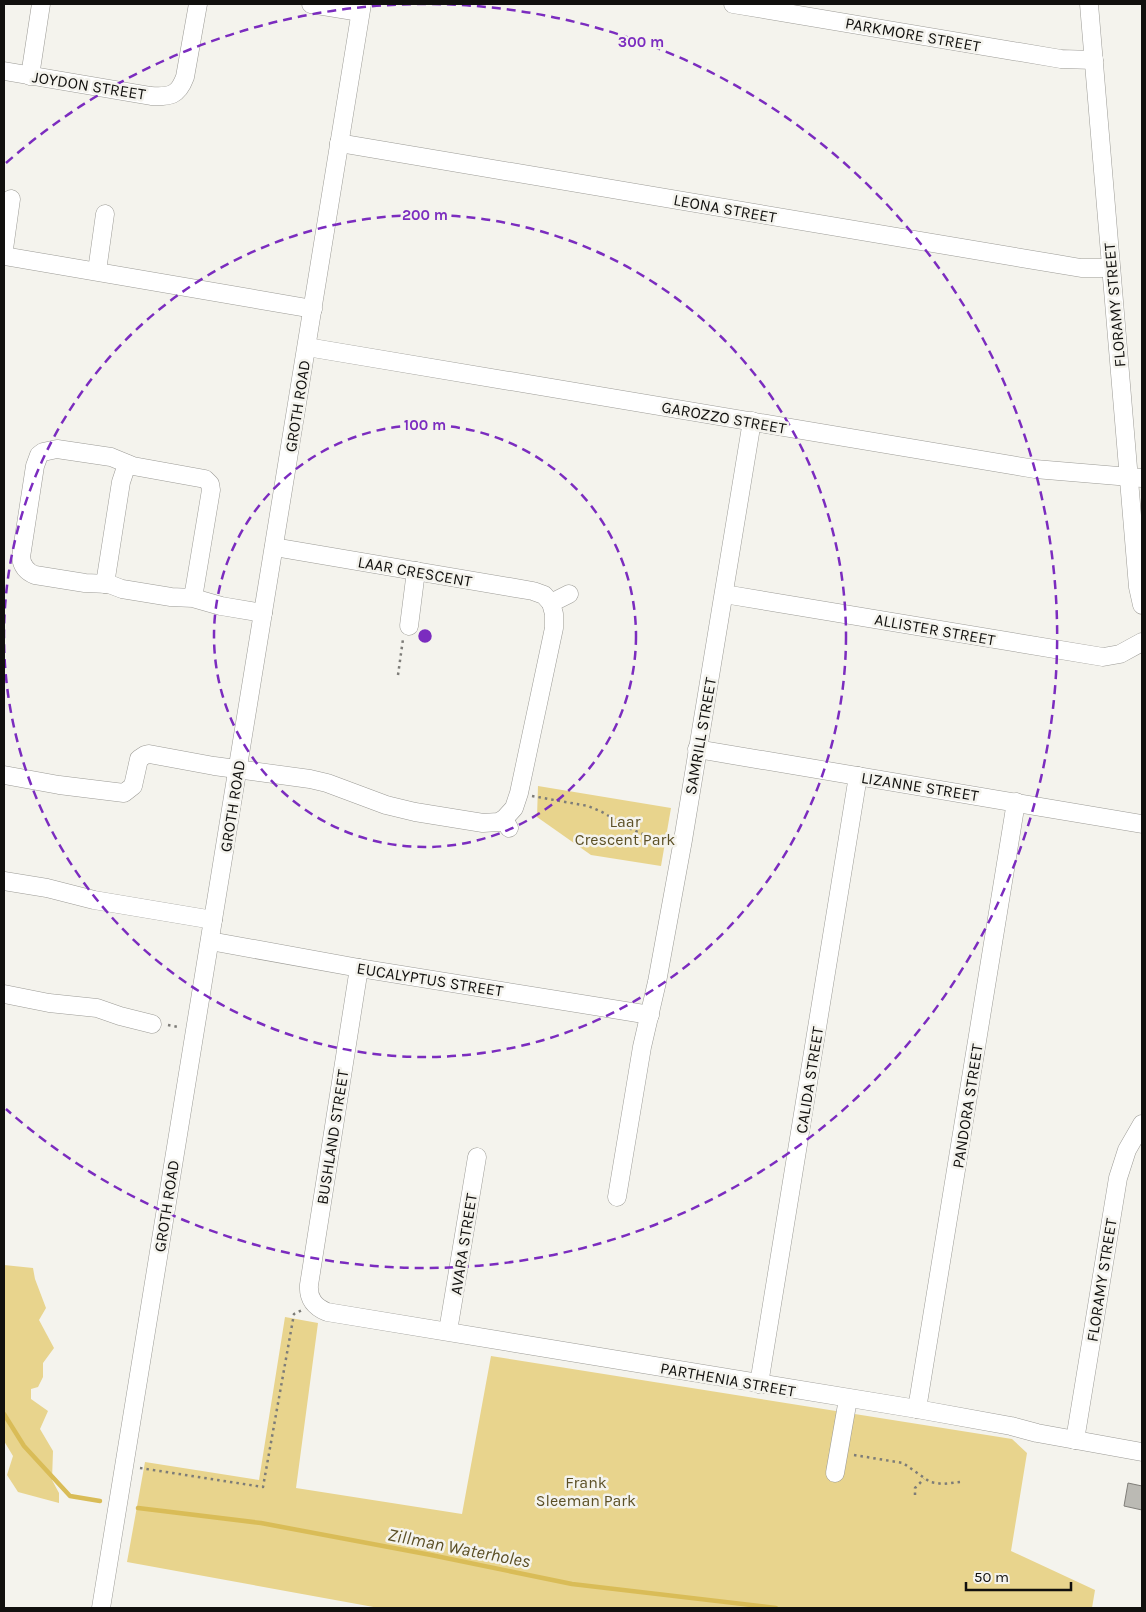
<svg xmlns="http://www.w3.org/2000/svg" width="1146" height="1612" viewBox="0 0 1146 1612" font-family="Karla,sans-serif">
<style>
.green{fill:#e8d48d}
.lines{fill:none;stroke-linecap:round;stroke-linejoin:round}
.stream{stroke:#d9bc57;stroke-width:4.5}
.building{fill:#bbbab4;stroke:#807e79}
.minor-casing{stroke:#9c9b96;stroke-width:19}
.path{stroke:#7d7c78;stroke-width:2.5;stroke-dasharray:2.5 4;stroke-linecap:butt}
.minor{stroke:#fff;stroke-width:18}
.ring{fill:none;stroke:#7b2cbf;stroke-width:2.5;stroke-dasharray:9 6}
.labels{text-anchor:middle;stroke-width:5;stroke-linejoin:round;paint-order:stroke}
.street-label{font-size:16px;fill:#11100e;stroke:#f4f3ed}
.park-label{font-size:16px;fill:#5c5026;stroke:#f4f3ed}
.water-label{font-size:18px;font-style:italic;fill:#5a4e24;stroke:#f4f3ed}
.centre{fill:#7b2cbf;stroke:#f4f3ed;stroke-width:2.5}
.ring-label{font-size:15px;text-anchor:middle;font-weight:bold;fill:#7b2cbf;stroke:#f4f3ed;stroke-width:5;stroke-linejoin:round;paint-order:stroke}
</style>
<rect width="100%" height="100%" fill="#f4f3ed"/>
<g class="green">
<path d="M538,786l133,22 -10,58 -70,-11 -54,-38z"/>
<path d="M4,1265l29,3 2,11 11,29 -7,12 15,28 -11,15v14l-5,10 -7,2v10l17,12 -8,18 13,22 -1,29 7,13v10l-41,-11 -11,-17 6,-19 -9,-15z"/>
<path d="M285,1317l33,6 -22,165 166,26 29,-158 521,83 15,14 -16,98 84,39 -3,18h-713l-252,-46 18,-100 114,18z"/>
</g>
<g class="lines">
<g class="stream">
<path d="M4,1414l20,32 46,50 30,5"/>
<path d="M138,1508l123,15 170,32 141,29 204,24"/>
</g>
</g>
<path class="building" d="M1128,1483l14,3v24l-18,-4z"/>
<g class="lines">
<defs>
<g id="minor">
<path d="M311,4l49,8"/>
<path d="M733,4l328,55 33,1"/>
<path d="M1089,4l49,583 4,18"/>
<path d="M4,71l147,25c19,1 27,0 34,-19l13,-73"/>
<path d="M30,76l11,-72"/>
<path d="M339,143l742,125h30"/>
<path d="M4,249l7,-50"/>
<path d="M4,256l309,53"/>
<path d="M97,271l8,-57"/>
<path d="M307,347l728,122 107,9"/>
<path d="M274,547l259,44 11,4 7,8"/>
<path d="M105,584l16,-102 6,-18"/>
<path d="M724,594l379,63 17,-3 22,-12"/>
<path d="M193,598l18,-108 -1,-6 -5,-5 -72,-13 -22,-9 -54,-8 -14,3 -4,3 -4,11 -14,91c1,9 6,15 14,18l50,8 24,1 13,5 49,8 22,1 28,8 42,7"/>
<path d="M409,626l7,-55"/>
<path d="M697,749l445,75"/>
<path d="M4,775l55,10 65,8 9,-7 6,-27 6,-4 4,-1 65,12 96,13 17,4 59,22 29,7 68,11 15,-1 6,-3 5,9"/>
<path d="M504,819l10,-11 5,-15 35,-165v-14l-3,-11 18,-9"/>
<path d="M4,881l43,7 47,12 119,20"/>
<path d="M210,941l149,27 291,47"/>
<path d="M359,968l-50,317c-1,14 6,22 18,27l590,97 94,17 26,7 105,19"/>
<path d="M4,994l45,9 48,5 23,8 32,8"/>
<path d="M617,1197l25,-150 15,-65 26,-142 69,-419"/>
<path d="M448,1331l29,-174"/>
<path d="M759,1384l99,-608"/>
<path d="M917,1409l99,-607"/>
<path d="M1075,1440l43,-262 9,-28 15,-26"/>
<path d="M835,1473l13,-74"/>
<path d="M101,1608l261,-1604"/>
</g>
</defs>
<use href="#minor" class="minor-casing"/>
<g class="path">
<path d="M398,675l5,-36"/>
<path d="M532,796l56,10 14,6 29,17 14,6 24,3"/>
<path d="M168,1025l10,2"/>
<path d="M854,1455l49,8 27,19 13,2 17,-2"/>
<path d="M140,1468l123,19 31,-173 8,-4"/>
<path d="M915,1495v-7l9,-9"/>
</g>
<use href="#minor" class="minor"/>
</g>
<g class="ring">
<circle cx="425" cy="636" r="211"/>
<circle cx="425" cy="636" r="421"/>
<path d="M6 163A632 632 0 1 1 6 1109"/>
</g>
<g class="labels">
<g class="street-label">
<text transform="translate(913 34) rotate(10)" y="6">PARKMORE STREET</text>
<text transform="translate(89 85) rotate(9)" y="6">JOYDON STREET</text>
<text transform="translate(725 208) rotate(10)" y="6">LEONA STREET</text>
<text transform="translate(1114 305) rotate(-95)" y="6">FLORAMY STREET</text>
<text transform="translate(297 406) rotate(-81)" y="6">GROTH ROAD</text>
<text transform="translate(724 417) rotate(10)" y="6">GAROZZO STREET</text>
<text transform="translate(415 571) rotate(10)" y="6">LAAR CRESCENT</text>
<text transform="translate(935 629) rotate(10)" y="6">ALLISTER STREET</text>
<text transform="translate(700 736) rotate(-80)" y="6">SAMRILL STREET</text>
<text transform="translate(920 786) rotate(9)" y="6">LIZANNE STREET</text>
<text transform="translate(232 806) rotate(-81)" y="6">GROTH ROAD</text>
<text transform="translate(430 979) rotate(9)" y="6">EUCALYPTUS STREET</text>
<text transform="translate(809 1080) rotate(-81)" y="6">CALIDA STREET</text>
<text transform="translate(967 1106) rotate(-81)" y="6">PANDORA STREET</text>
<text transform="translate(332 1137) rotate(-81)" y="6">BUSHLAND STREET</text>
<text transform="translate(166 1206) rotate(-81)" y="6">GROTH ROAD</text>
<text transform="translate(463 1244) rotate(-81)" y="6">AVARA STREET</text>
<text transform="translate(1101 1280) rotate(-81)" y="6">FLORAMY STREET</text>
<text transform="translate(728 1379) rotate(10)" y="6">PARTHENIA STREET</text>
</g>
<g class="park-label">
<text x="625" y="827">Laar<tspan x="625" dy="18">Crescent Park</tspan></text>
<text x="586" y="1488">Frank<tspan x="586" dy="18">Sleeman Park</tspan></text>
</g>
<g class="water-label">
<text transform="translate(459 1548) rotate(11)" y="6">Zillman Waterholes</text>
</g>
</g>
<circle cx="425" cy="636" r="8" class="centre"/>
<g class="ring-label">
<text x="641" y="47">300 m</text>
<text x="425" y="220">200 m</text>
<text x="425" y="430">100 m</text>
</g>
<rect width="1146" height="1612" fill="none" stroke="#11100e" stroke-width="10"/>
<path d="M966 1582v8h105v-8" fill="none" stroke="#11100e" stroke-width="2.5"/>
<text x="974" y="1582" font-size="15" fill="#11100e" stroke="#f4f3ed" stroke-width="4" paint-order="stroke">50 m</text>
</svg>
